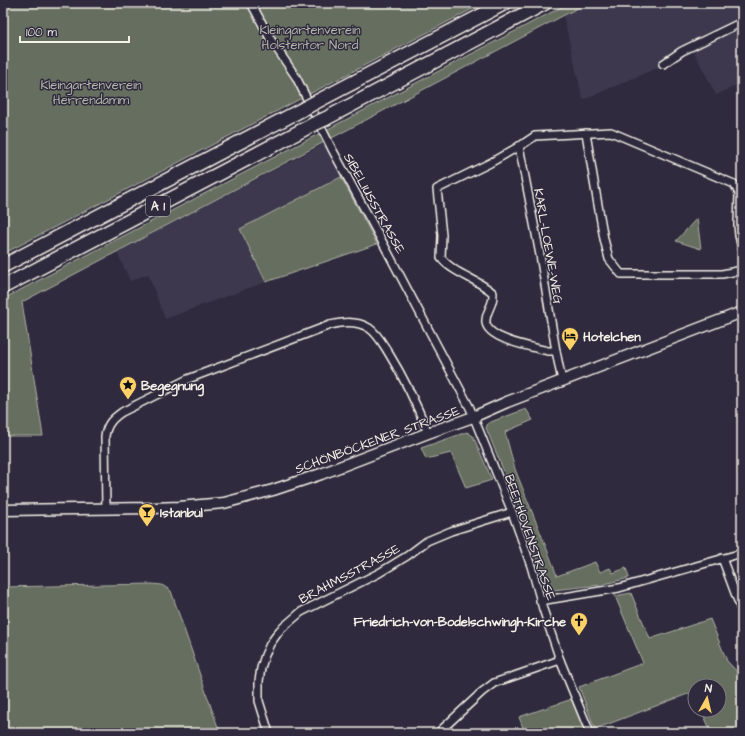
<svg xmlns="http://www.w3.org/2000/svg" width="745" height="736" viewBox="0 0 745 736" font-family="'Architects Daughter',sans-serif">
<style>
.built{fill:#3c384e}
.green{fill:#666e61;stroke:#adb0a4}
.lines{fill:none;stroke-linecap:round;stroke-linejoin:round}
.street-casing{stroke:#f4f1e8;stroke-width:10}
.secondary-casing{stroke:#f4f1e8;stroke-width:13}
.highway-casing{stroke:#f4f1e8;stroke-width:16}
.street{stroke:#2f2a3d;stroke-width:7}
.secondary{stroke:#2f2a3d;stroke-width:10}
.highway{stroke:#2f2a3d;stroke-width:13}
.highway-bridge-casing{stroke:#f4f1e8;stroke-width:16;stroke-linecap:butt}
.highway-bridge{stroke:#2f2a3d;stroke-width:13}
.labels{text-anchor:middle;stroke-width:3;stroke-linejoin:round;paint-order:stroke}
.shield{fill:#2f2a3d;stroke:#b9b5b5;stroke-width:1}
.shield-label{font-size:12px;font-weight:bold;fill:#f4f1e8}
.park-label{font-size:13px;fill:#b4b6ab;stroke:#2f2a3d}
.street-label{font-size:13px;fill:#f4f1e8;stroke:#2f2a3d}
.poi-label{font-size:13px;font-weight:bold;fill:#f4f1e8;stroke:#2f2a3d;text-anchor:start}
</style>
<rect width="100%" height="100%" fill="#2f2a3d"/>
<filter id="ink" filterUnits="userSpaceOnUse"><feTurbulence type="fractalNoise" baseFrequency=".025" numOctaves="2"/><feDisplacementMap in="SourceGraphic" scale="8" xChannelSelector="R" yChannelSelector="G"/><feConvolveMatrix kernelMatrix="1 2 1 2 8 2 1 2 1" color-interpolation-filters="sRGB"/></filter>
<g filter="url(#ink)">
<g class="built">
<path d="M587,3h155v80l-26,12 -22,-43 -111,48 -20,-85z"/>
<path d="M324,144l17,33 -101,52 26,53 -101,37 -17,-45 -18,7 -13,-29z"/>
</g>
<g class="green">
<path d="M3,3h248l44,80 2,-1 -45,-79h232l-481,251z"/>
<path d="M569,3h18l-565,299 21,134h-40v-137z"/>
<path d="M341,177l36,67 -111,38 -26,-53z"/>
<path d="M697,218l4,31 -25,-8z"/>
<path d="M526,409l7,11 -28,12 10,37 35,88 7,19 38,-14 5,10 10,-4 3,5 13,-5 3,10 -29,7 -47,5 -5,-1 -3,-4 -24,-72 -35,-85 2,-5z"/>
<path d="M467,432l6,4 19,44 -26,8 -15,-35 -25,6 -5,-11z"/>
<path d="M152,584l10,1 9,6 49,142h-217v-146z"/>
<path d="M631,593l19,46 60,-20 17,42 15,16v56h-30l-11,-23h18v-24h-24v10l-2,-4 -98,37 -16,-42 64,-24 -28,-67z"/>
<path d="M575,698l15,35h-65l-6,-16z"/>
</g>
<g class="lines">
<defs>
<g id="street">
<path d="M251,3l20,37 25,37 36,72 52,96 86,163 42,104 19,54 12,43 17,51 30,73"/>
<path d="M663,64l19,-13 60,-29"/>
<path d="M586,133l8,49 10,57 5,20 12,15h101l20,-4"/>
<path d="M519,146l21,109 16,96 6,30"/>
<path d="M556,351h-8c-15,-4 -59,-11 -62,-28 -1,-8 4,-14 6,-21 1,-3 1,-6 1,-9 -15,-14 -39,-19 -52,-35l1,-23 -5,-46 53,-26 33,-19 12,-8 76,-4 123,52 5,9 -1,32 1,11 3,12"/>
<path d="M106,509l-1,-73c2,-12 7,-17 17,-24l66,-33 142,-54c12,-3 28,-4 39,3 8,5 14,16 19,24 16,26 29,53 40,81"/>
<path d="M722,558l20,54"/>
<path d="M540,601l79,-13 123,-35"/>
<path d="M269,733l-10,-32v-20l2,-13 4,-13 5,-11 10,-14 21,-18 78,-39 28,-17 20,-15 24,-10 61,-19"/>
<path d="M438,733l44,-41 12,-9 66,-23"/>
</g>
<path id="secondary" d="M3,510l150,-2 26,-1 45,-4 49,-13 48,-16 107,-41 45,-16 34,-15 235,-90"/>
<g id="highway">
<path d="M316,102l189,-99"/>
<path d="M325,119l220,-116"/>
<path d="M3,266l302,-158"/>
<path d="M3,287l311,-163"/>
</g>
</defs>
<use href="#street" class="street-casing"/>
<use href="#secondary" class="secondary-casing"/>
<use href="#highway" class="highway-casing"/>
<use href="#street" class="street"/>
<use href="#secondary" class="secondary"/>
<use href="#highway" class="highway"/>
<defs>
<g id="highway-bridge">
<path d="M305,108l11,-6"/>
<path d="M314,124l11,-5"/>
</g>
</defs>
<use href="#highway-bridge" class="highway-bridge-casing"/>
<use href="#highway-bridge" class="highway-bridge"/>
</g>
</g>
<defs>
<symbol id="hotel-pin" viewBox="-11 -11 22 30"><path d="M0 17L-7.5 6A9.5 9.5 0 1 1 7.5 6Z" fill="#ffd166" stroke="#2f2a3d"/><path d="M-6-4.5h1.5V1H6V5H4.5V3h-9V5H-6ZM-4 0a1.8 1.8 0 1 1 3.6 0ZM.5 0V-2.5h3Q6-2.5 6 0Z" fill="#111"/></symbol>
<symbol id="sight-pin" viewBox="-11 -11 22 30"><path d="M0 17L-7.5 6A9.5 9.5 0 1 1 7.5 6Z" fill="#ffd166" stroke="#2f2a3d"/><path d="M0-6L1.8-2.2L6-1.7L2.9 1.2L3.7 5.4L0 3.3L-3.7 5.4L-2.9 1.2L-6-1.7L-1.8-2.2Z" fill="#111"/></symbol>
<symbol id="bar-pin" viewBox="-11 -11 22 30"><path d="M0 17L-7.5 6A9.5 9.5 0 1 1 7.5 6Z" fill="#ffd166" stroke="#2f2a3d"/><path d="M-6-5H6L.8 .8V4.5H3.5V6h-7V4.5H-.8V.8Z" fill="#111"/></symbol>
<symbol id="church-pin" viewBox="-11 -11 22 30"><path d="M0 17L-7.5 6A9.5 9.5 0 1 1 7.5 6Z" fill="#ffd166" stroke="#2f2a3d"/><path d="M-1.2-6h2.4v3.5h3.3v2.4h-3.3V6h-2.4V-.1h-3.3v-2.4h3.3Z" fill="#111"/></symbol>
</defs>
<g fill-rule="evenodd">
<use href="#hotel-pin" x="560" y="326" width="20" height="27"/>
<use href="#sight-pin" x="118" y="375" width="20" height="27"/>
<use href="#bar-pin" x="137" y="502" width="20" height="27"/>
<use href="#church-pin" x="569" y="611" width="20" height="27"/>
</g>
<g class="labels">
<rect class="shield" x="146" y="196" width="24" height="20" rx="3"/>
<g class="shield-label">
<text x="158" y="210">A 1</text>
</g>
<g class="park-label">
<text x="310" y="34">Kleingartenverein<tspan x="310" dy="15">Holstentor Nord</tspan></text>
<text x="91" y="89">Kleingartenverein<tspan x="91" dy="15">Herrendamm</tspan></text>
</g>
<g class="street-label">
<text transform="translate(375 203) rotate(61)" y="5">SIBELIUSSTRASSE</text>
<text transform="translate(549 246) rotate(80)" y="5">KARL-LOEWE-WEG</text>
<text transform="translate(377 439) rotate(-20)" y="5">SCHÖNBÖCKENER STRASSE</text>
<text transform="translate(531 537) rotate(71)" y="5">BEETHOVENSTRASSE</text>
<text transform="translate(349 573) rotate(-28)" y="5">BRAHMSSTRASSE</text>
</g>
<g class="poi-label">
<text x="583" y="341">Hotelchen</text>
<text x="141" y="390">Begegnung</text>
<text x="160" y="517">Istanbul</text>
<text x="566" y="626" text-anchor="end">Friedrich-von-Bodelschwingh-Kirche</text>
</g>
</g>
<rect width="745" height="736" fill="none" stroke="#2f2a3d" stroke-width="16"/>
<rect x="8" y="8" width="729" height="720" fill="none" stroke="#f4f1e8" stroke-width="1.5" filter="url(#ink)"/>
<g transform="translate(707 698) rotate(8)"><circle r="19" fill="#2f2a3d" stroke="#7e7a81"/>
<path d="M0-3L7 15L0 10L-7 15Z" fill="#ffd166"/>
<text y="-6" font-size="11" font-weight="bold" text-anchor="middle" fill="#f4f1e8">N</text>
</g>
<path d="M20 36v6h109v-6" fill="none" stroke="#f4f1e8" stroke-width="2"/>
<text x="26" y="36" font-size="12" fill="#f4f1e8" stroke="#2f2a3d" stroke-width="3" paint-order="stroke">100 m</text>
</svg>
